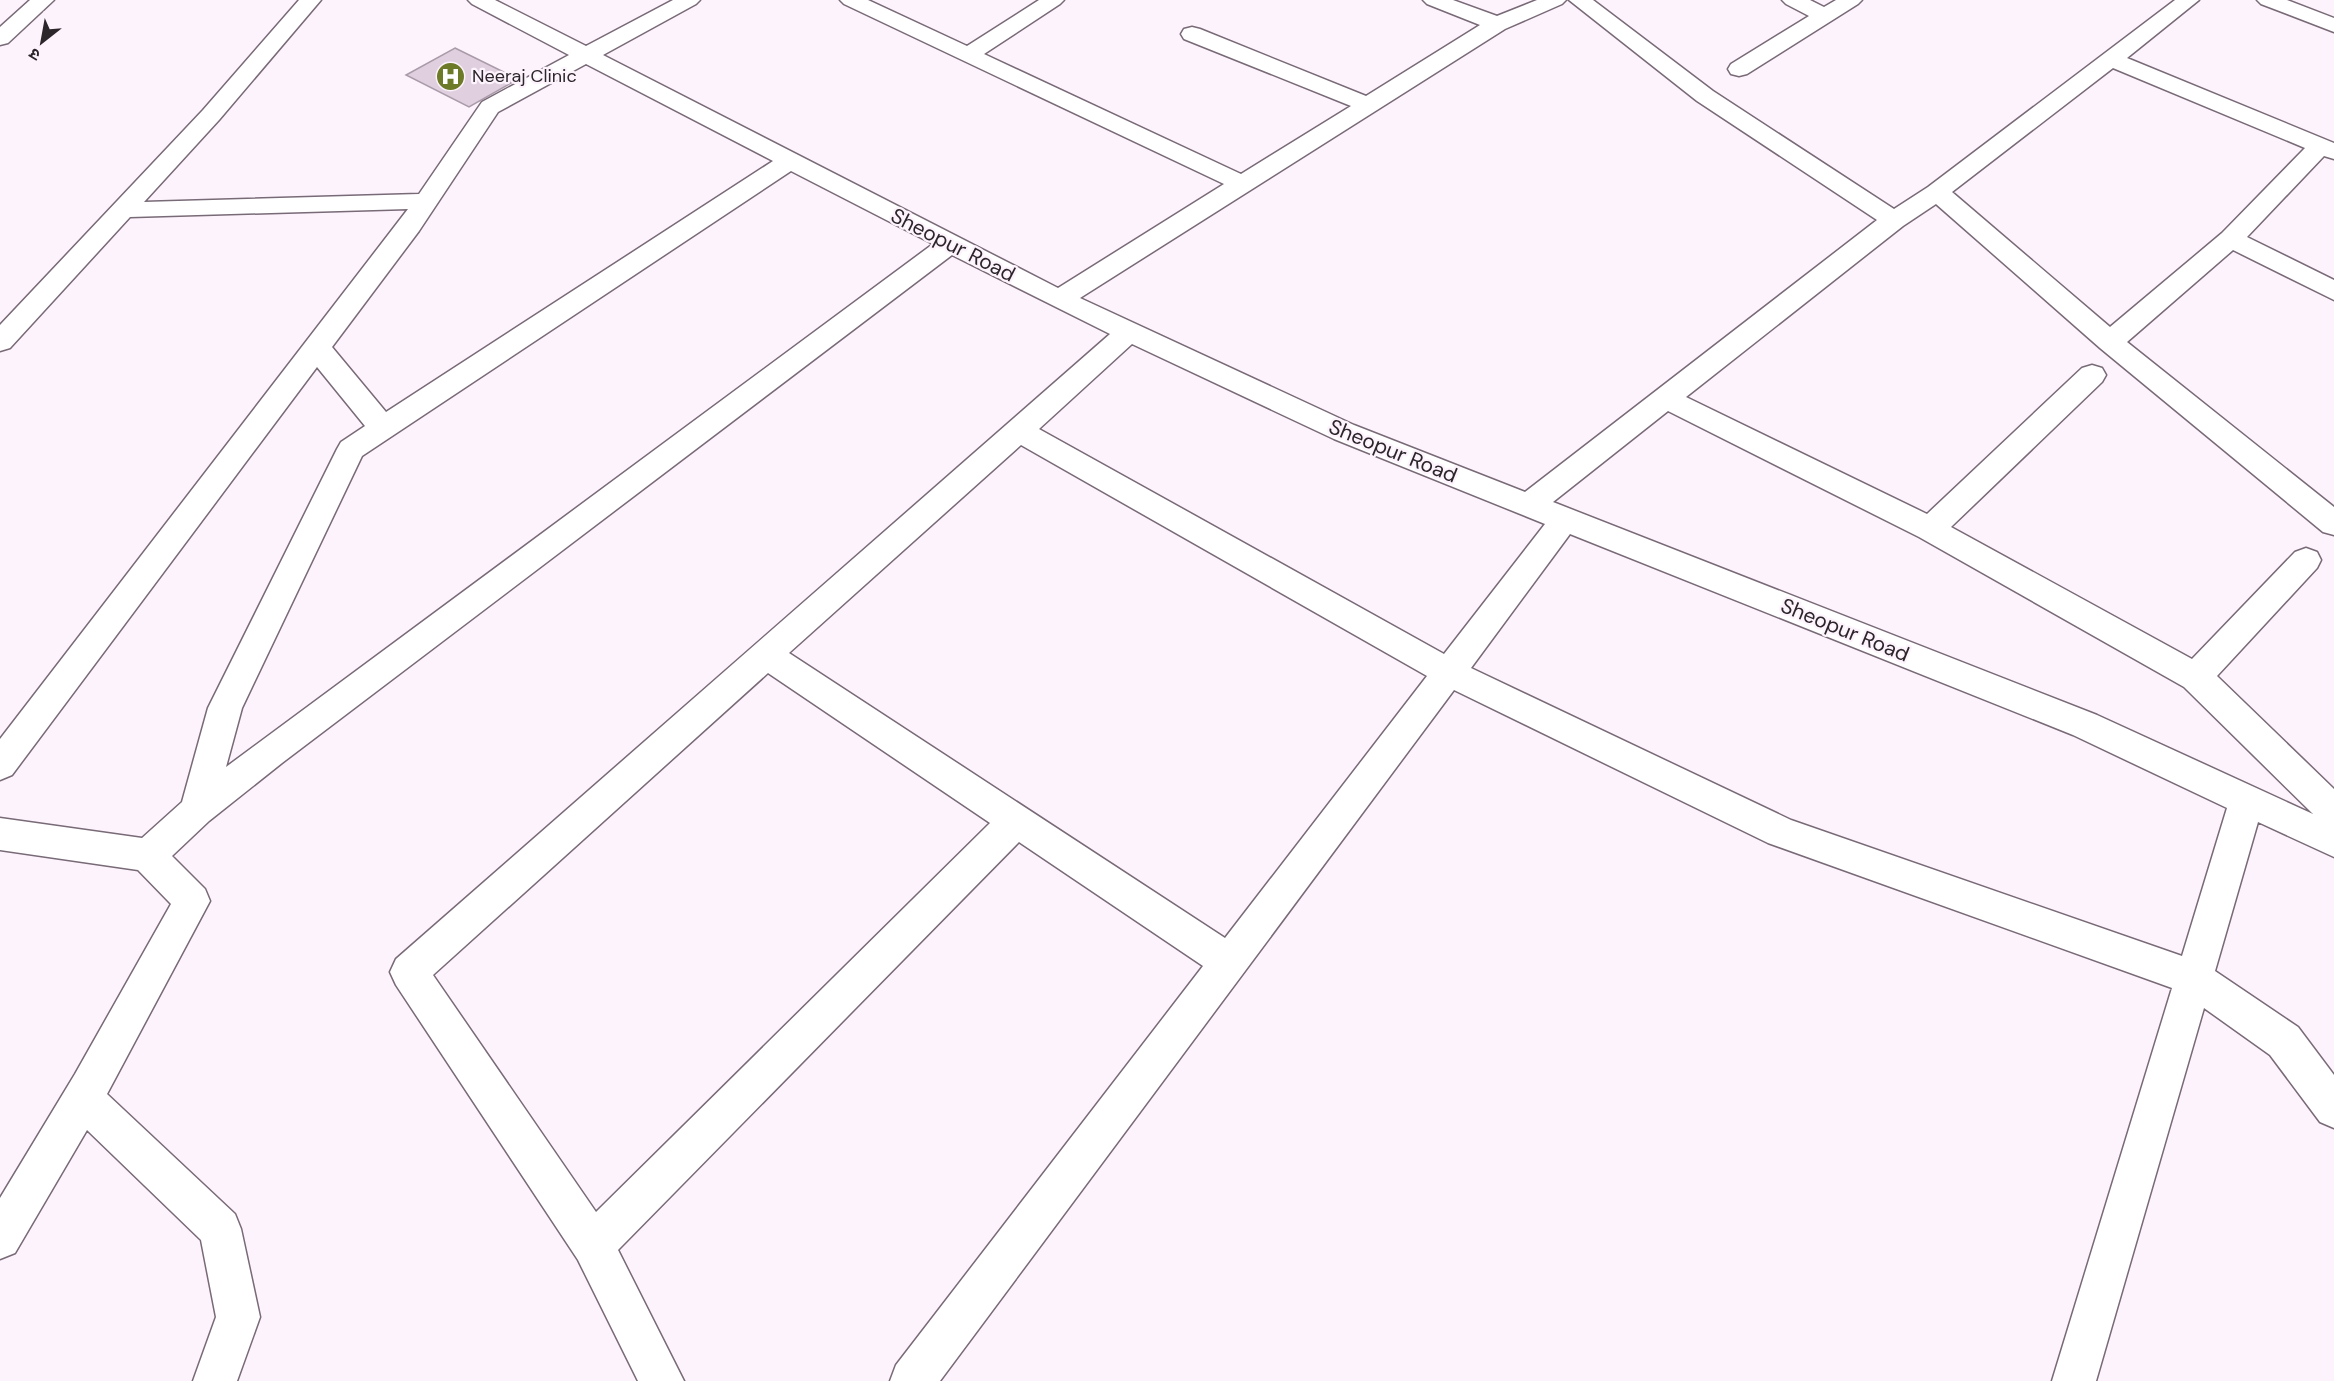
<svg xmlns="http://www.w3.org/2000/svg" width="2334" height="1381" viewBox="0 0 2334 1381" font-family="'DM Sans','Noto Sans Devanagari',sans-serif">
<style>
.building{fill:#e0d0df;stroke:#aa9ba9;stroke-width:1.5}
.lines{fill:none;stroke-linecap:round;stroke-linejoin:round}
.minor-casing{stroke:#786a77;stroke-width:3}
.minor{fill:#fff;fill-rule:evenodd}
.labels{text-anchor:middle;stroke-width:4.5;stroke-linejoin:round;paint-order:stroke}
.far-poi-label{font-size:18px;fill:#2c262b;stroke:#fdf3fd;text-anchor:start}
.street-label{font-size:21px;fill:#2c262b;stroke:#fdf3fd}
</style>
<rect width="100%" height="100%" fill="#fdf3fd"/>
<path class="building" d="M455,48l63,31 -49,28 -63,-32z"/>
<g class="lines">
<defs>
<g id="minor">
<path d="M30,0h24l-46,43 -8,2v-18z"/>
<path d="M299,0h22l-102,120 -75,82 275,-8 63,-92 87,-47 -97,-51 -4,-4h27l91,46 87,-46h27l-4,4 -93,51 455,233 166,-104 -380,-180 -4,-4h28l99,46 72,-46h25l-4,4 -76,50 257,120 110,-68 -167,-67 -3,-5 3,-5 8,-2 8,2 166,67 114,-71 -53,-21 -4,-4h30l44,16 40,-16h29l-4,4 -57,25 -425,269 274,127 171,67 352,-272 -180,-119 -128,-101h24l120,91 181,118 34,-22 247,-187h24l-72,58 207,85v16l-10,-3 -77,81 87,43v20l-101,-50 -106,92 207,165v28l-11,-3 -223,-184 -164,-144 -33,22 -217,171 241,117 155,-146 10,-3 10,3 4,7 -4,7 -151,145 241,132 103,-107 11,-4 11,4 4,8 -4,8 -100,108 117,113v68l-76,-35 -43,149 83,56 36,48v53l-14,-6 -50,-67 -66,-47 -108,373h-44l120,-393 -404,-145 -314,-153 -514,691h-50l6,-16 307,-399 -184,-124 -401,408 66,131h-46l-60,-121 -182,-275 -6,-13 6,-13 714,-625 -158,-79 -670,508 -73,58 -37,35 33,33 5,12 -103,193 128,120 6,15 19,88 -23,64h-44l23,-64 -15,-77 -114,-110 -72,123 -15,6v-61l75,-124 96,-170 -33,-34 -138,-20v-32l142,20 40,-36 26,-94 129,-259 4,-7 24,-16 -48,-59 -305,408 -12,5v-41l408,-530 -278,8 -120,131 -10,3v-26l203,-215zM586,64l187,97 -387,251 -54,-65 87,-116 79,-119zM2113,68l192,80 -83,85 -112,94 -158,-135zM791,171l142,73 -707,523 16,-59 120,-252zM1132,344l202,95 211,85 -101,130 -405,-225zM1668,411l251,126 265,150 129,127 -216,-99 -544,-213zM1021,445l406,231 -202,262 -436,-285zM1570,534l503,201 154,73 -45,148 -391,-136 -320,-152zM768,673l222,150 -394,389 -163,-237z"/>
<path d="M1782,0h28l14,7 12,-7h26l-4,4 -111,70 -8,2 -8,-2 -3,-5 3,-5 78,-48 -23,-12z"/>
<path d="M2257,0h30l47,18v14l-73,-28z"/>
</g>
</defs>
<use href="#minor" class="minor-casing"/>
<use href="#minor" class="minor"/>
</g>
<defs>
<symbol id="hospital-disc" viewBox="-11 -11 22 22"><circle r="9.5" fill="#6d7b28" stroke="#fdf3fd"/><path d="M-5-5h3v3.5h4V-5h3V5h-3V1.5h-4V5h-3Z" fill="#fff"/></symbol>
</defs>
<g fill-rule="evenodd">
<use href="#hospital-disc" x="434" y="60" width="33" height="33"/>
</g>
<g class="labels">
<g class="far-poi-label">
<text x="472" y="82">Neeraj Clinic</text>
</g>
<g class="street-label">
<text transform="translate(953 245) rotate(27)" y="7">Sheopur Road</text>
<text transform="translate(1393 451) rotate(22)" y="7">Sheopur Road</text>
<text transform="translate(1845 630) rotate(22)" y="7">Sheopur Road</text>
</g>
</g>
<g transform="translate(42 42) rotate(211)" stroke="#fdf3fd" stroke-width="4.5" paint-order="stroke">
<path d="M0-4.5L10 22L0 15L-10 22Z" fill="#2c262b"/>
<text y="-9" font-size="16" font-weight="bold" text-anchor="middle" fill="#2c262b">उ</text>
</g>
</svg>
